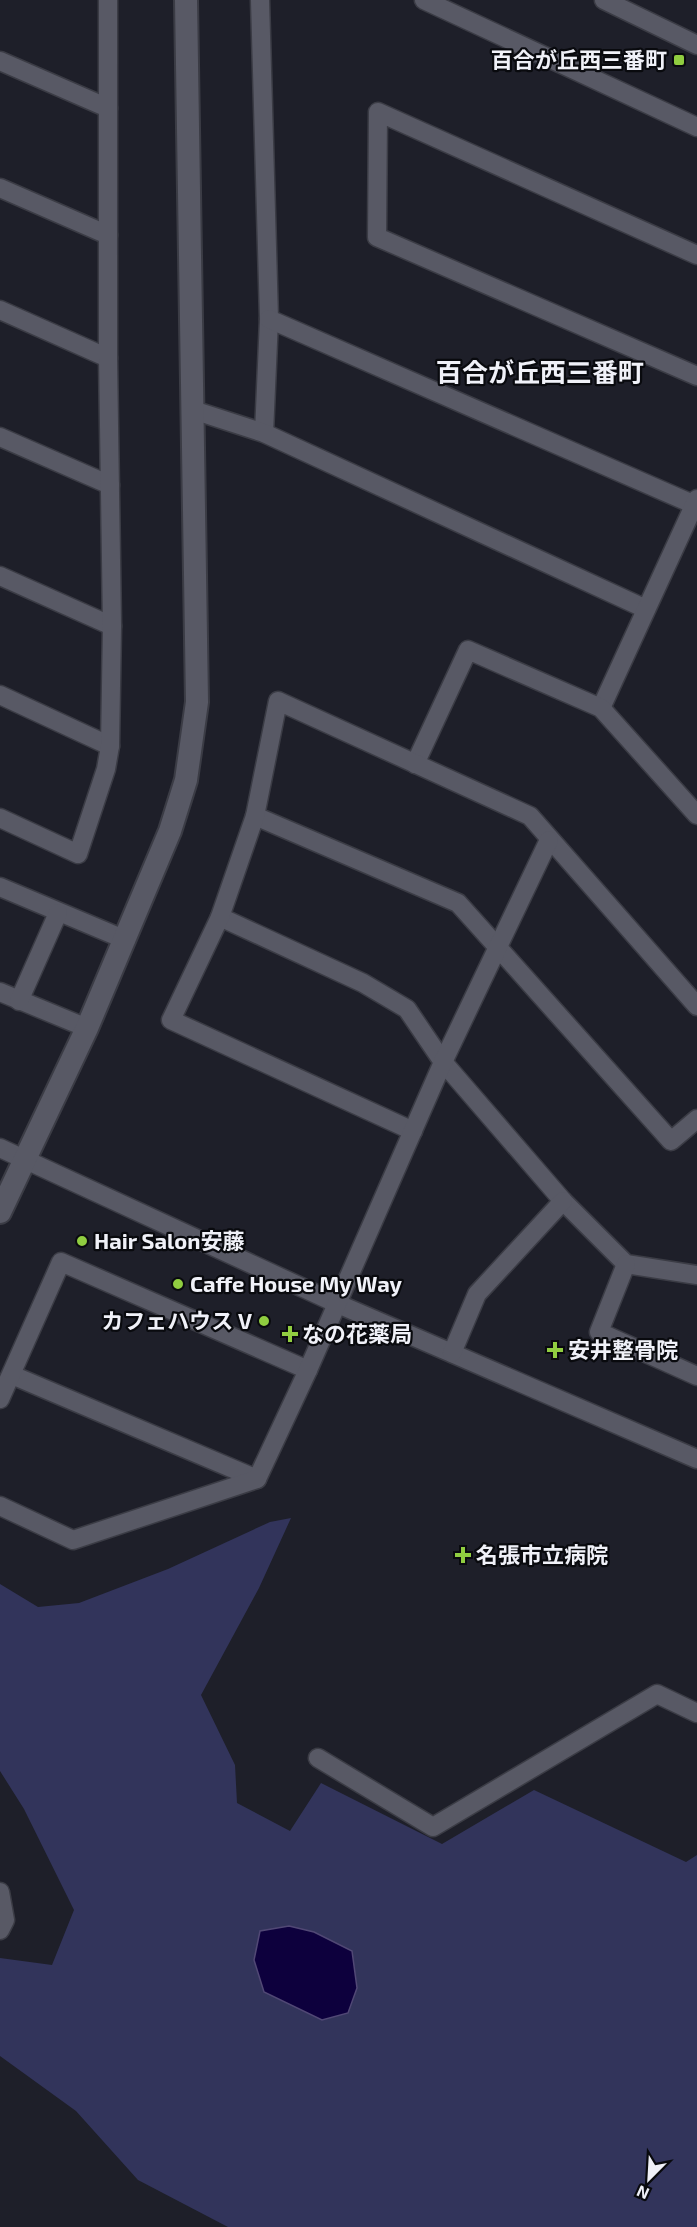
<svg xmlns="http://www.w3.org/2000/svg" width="697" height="2227" viewBox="0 0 697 2227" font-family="'Exo 2','Noto Sans JP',sans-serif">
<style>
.green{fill:#32345b}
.water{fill:#0d003d;stroke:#514875;stroke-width:1.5}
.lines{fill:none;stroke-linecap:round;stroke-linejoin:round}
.minor-casing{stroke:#3b3c45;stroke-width:21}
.tertiary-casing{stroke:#3b3c45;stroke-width:26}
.minor{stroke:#585965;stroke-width:18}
.tertiary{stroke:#585965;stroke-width:22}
.poi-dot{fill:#90cd40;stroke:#090a0e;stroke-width:2}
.labels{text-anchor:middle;stroke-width:4.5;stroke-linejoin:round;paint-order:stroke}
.poi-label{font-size:22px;font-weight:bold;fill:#f0f1f8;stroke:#090a0e;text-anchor:start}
.quarter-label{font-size:26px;font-weight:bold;fill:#f0f1f8;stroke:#090a0e}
</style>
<rect width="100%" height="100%" fill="#1e1f29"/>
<path class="green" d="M291,1518l-32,70 -58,107 34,70 2,38 53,28 31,-48 121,61 92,-54 152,72 11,-7v372h-469l-90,-47 -62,-69 -76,-55v-98l52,7 22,-55 -50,-101 -24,-38v-187l38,23 41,-4 89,-34 102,-47z"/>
<path class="water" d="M289,1926l25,6 38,19 5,37 -9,25 -26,7 -58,-28 -10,-32 6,-29z"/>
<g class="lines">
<defs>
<g id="minor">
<path d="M260,0l9,319 -5,114"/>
<path d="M424,0l273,127"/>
<path d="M604,0l93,45"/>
<path d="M0,61l108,47"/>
<path d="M0,188l108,47"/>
<path d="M697,255l-319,-143 -1,125 320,139"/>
<path d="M0,310l108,48"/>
<path d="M269,319l426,186"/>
<path d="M193,410l71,23 382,176"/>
<path d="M0,437l110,48"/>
<path d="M0,576l112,50"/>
<path d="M0,695l110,51"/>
<path d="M601,708l96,-209"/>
<path d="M415,764l53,-114 133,58 96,107"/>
<path d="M255,816l203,87 213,238 26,-22"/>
<path d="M0,818l78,36 28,-85 4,-23 2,-120 -4,-268v-358"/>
<path d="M0,887l126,53"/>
<path d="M220,917l143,66 44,26 36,53 120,139 63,63 71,11"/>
<path d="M0,992l87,36"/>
<path d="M19,1001l39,-88"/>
<path d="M413,1131l-242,-111 49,-103 35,-101 23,-115 252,115 167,190"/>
<path d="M0,1148l338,156 359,155"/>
<path d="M626,1264l-27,68 98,44"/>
<path d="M452,1353l25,-59 86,-93"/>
<path d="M12,1375l245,104"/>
<path d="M0,1399l61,-137 247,108"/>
<path d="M0,1506l73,34 184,-61 51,-109 135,-308 106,-222"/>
<path d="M318,1758l115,69 224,-133 40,19"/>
<path d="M0,1892l5,28 -5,10"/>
</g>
<path id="tertiary" d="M0,1212l87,-184 83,-197 16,-51 11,-78 -11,-702"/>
</defs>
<use href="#minor" class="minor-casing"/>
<use href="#tertiary" class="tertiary-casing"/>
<use href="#minor" class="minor"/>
<use href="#tertiary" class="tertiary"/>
</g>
<g class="poi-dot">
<rect x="673" y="54" width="12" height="12" rx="3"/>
<circle cx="82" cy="1241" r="6"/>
<circle cx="178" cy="1284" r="6"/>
<circle cx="264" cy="1321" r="6"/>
<path d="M287 1325h6v6h6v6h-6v6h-6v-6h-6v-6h6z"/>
<path d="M552 1341h6v6h6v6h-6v6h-6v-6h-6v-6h6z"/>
<path d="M460 1546h6v6h6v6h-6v6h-6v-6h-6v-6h6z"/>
</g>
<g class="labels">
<g class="poi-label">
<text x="667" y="68" text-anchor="end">百合が丘西三番町</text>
<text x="94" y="1249">Hair Salon安藤</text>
<text x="190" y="1292">Caffe House My Way</text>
<text x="252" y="1329" text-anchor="end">カフェハウス V</text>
<text x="302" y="1342">なの花薬局</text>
<text x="568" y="1358">安井整骨院</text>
<text x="476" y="1563">名張市立病院</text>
</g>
<g class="quarter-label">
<text x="540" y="382">百合が丘西三番町</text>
</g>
</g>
<g transform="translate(649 2179) rotate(204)" stroke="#090a0e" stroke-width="4.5" paint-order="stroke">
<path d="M0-4.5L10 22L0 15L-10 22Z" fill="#f0f1f8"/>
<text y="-9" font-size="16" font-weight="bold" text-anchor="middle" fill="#f0f1f8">N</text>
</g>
</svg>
